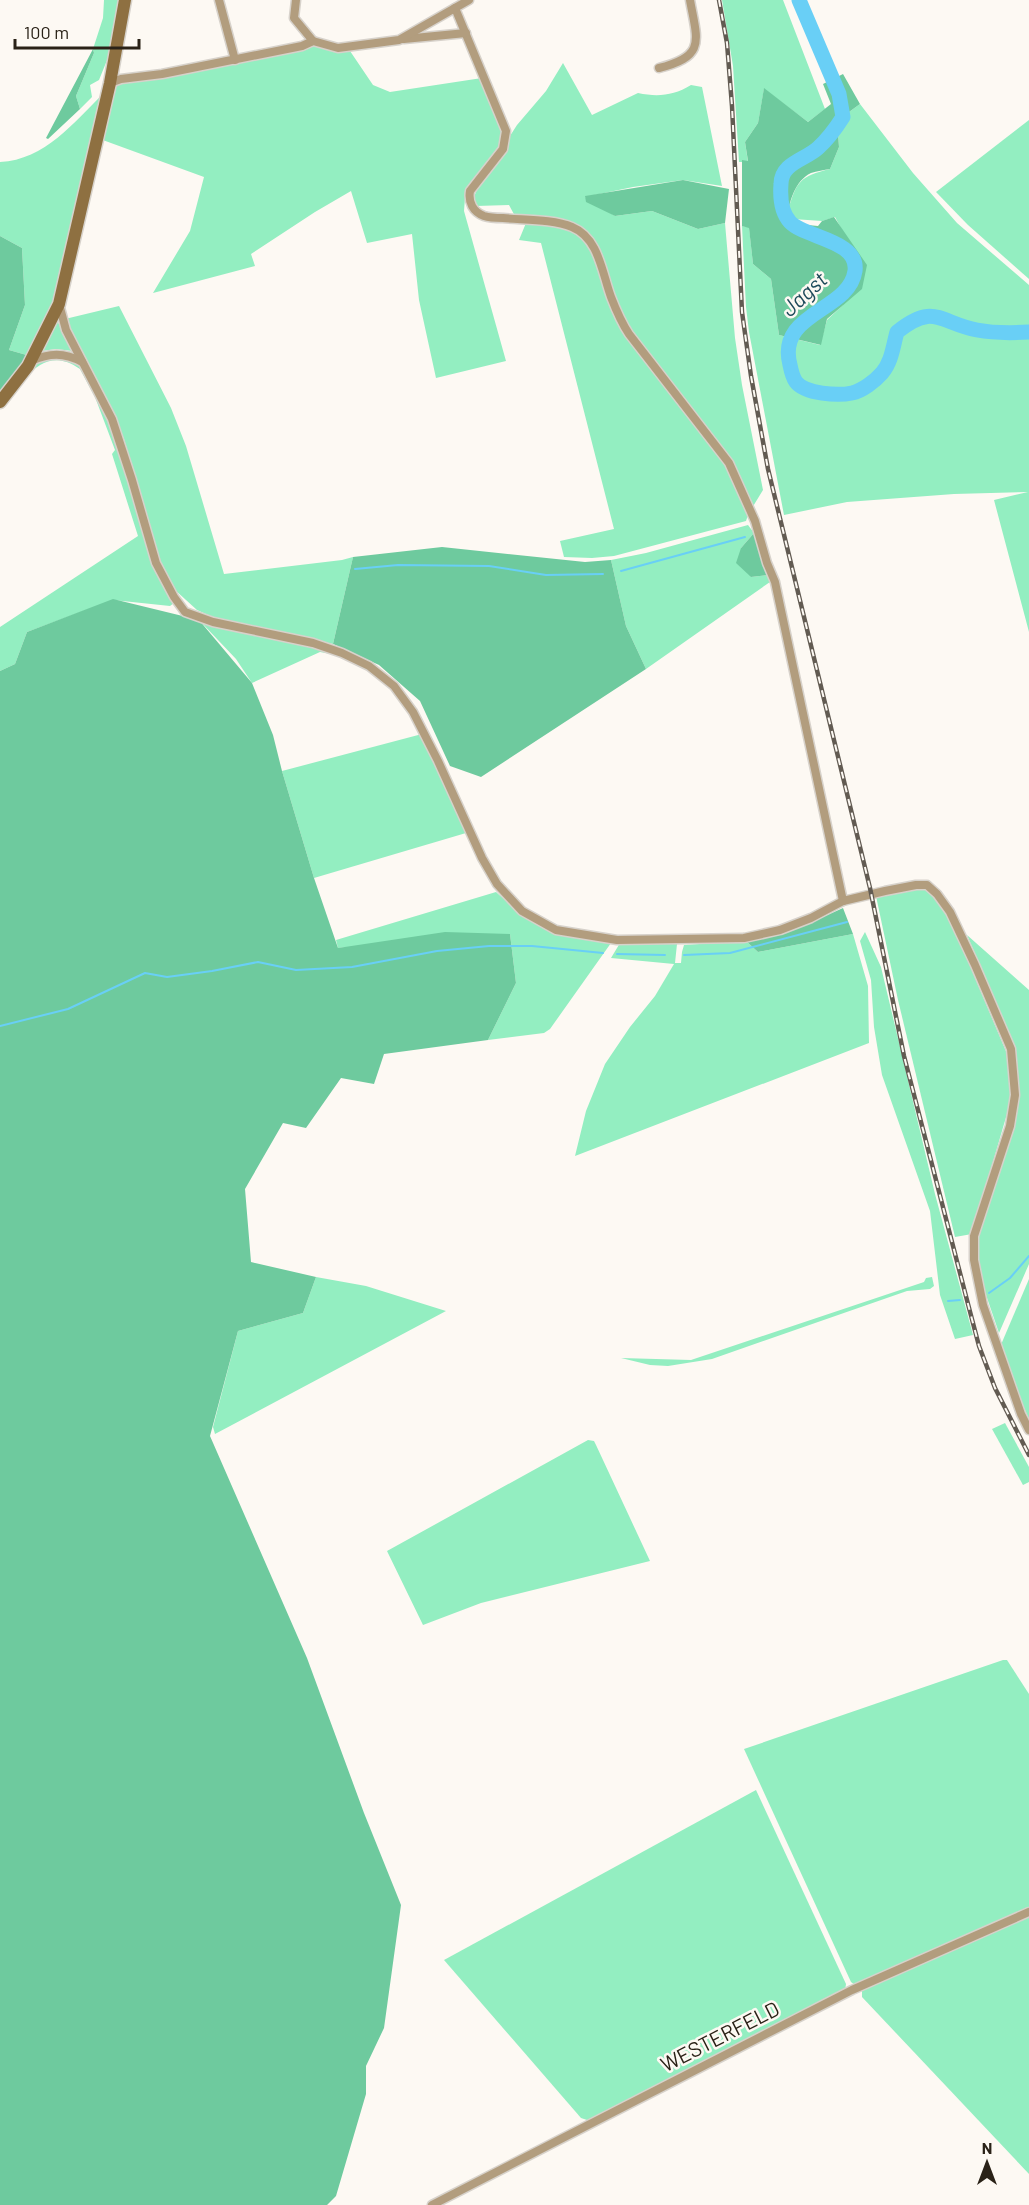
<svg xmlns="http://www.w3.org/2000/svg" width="1029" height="2205" viewBox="0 0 1029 2205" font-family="Barlow,sans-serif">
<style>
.green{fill:#93eec1}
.forest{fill:#6eca9e}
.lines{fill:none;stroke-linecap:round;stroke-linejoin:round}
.stream{stroke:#69cff6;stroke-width:2}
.river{stroke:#69cff6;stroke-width:15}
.minor-casing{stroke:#d7d2cb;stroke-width:11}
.secondary-casing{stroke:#d7d2cb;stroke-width:15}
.minor{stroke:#b29d7e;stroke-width:8}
.secondary{stroke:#8e7041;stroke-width:12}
.rail-casing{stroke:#625b52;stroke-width:4.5}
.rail{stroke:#fdf9f3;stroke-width:2;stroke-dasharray:7;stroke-linecap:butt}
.labels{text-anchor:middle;stroke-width:5;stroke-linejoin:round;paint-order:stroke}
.street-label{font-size:21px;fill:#2a2217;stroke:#fdf9f3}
.water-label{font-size:22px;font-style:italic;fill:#1e4a5a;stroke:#fdf9f3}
</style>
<rect width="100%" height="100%" fill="#fdf9f3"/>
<g class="green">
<path d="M104,0h17l-5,38 -17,42 -9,5 2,12 -12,12 -4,-13 18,-43 -1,-4 10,-31z"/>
<path d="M722,0h61l42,109 -17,13 -44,-33 -6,34 -13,19 3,20h-9l-6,-96z"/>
<path d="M315,45l35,6 23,34 17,7 92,-14 22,52 -5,21 -30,37 -4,10 -1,13 42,150 -70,17 -17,-78 -7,-66 -45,9 -16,-52 -36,21 -64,42 4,12 -102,27 37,-62 14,-54 -104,-38 11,-49 10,-8 187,-34z"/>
<path d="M563,63l29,52 46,-22c19,4 35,3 53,-8l11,2 20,99 -39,-6 -50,7 -48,10 30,19 37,-5 46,18 27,-6 10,115 7,47 21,105 -11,18 -12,-31 -13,-22 -96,-123 -10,-21 -21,-61 -9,-14 -10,-8 -65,-10 -7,-13 -33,1 -2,-9 5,-13 38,-59 29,-34z"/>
<path d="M104,93l-45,191 -11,38 -18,34 -21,-6 16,-45 -3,-57 -22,-12v-74c45,-2 74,-40 104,-69z"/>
<path d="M860,104l53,69 44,50 72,62v347l-35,-132 34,-8 -74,2 -107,8 -63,13 -35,-183 -3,-25 -4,-81 7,1 4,37 18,15 8,56 41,10 7,-25 16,-15 -1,-75 -7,-13 -13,4 -29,-2 -5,-8c8,-29 12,-35 42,-42l9,-22 -1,-14 11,-21z"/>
<path d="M1029,120v159l-61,-54 -32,-33z"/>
<path d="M526,223l41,4 13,7 14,19 15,46 111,157 18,30 10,29 -2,6 -132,35 -22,2 -28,-1 -4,-16 54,-12 -73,-286 -22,-3z"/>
<path d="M119,306l52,102 15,38 38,128 118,-14 11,-3 -20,87 -116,-25 -20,-9 -22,-20 -14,-24 -37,-127 -13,-32 -43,-78 -3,-10z"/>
<path d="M57,320l15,31 -16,-2 -14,2z"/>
<path d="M55,356l22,6 6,7 24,45 67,189 -4,3 -57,-6 -86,32 -12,32 -15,7v-44l138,-91 -26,-82 3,-4 -20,-53 -15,-28c-38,-27 -57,14 -80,39v-3l31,-38 9,-8z"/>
<path d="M748,525l6,8 -13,15 10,29 17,-2 2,7 -124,87 -20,-43 -15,-66 35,-7z"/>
<path d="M199,620c47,13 97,20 143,36l-22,-4 -68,31 -16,-24z"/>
<path d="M422,734l22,45 22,54 -152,45 -32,-107z"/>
<path d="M921,888l15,6 16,29 56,133 4,22 -3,29 -37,127 -17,3 -57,-237 -22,-104z"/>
<path d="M496,892l26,23 36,18 53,10 -61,86 -6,4 -56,7 28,-57 -6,-49 -172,14 -2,-8z"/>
<path d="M865,932l16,35 54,227 38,141 -18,4 -15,-44 -10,-84 -48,-136 -8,-48 -3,-47 -11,-39z"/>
<path d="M853,934l15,52 1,57 -294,113 11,-45 19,-47 25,-37 25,-31 19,-32 -63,-6 9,-15 57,1 -2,19h6l1,-11 2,-7 62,-4 12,11z"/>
<path d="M967,935l62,55v274l-30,69 -14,-41 -6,-27 -2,-30 36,-109 6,-25 -1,-28 -4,-28z"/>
<path d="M316,1277l50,9 80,25 -231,123 -2,-7 25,-96 65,-18z"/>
<path d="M932,1277l2,9 -4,3 -23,2 -195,68 -44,7 -18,-1 -29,-7 70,2 233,-78 2,-4z"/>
<path d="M1029,1279v140l-22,-49 -7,-23z"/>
<path d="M1005,1423l24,44v15l-6,3 -31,-56z"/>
<path d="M588,1440l6,1 2,4 54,116 -169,42 -58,22 -36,-74z"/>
<path d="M1003,1660h4l22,34v216l-174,75 -4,-3 -107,-233z"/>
<path d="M756,1790l90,194 -1,7 -255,130 -9,-3 -137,-158z"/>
<path d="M1029,1915v259l-167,-177v-6z"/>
</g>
<g class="forest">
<path d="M93,49l1,4 -18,43 4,13 -32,30 -2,-1z"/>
<path d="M843,74l17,30 -11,8 -11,21 1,14 -9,22c-6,1 -13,2 -19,4 -17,8 -24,33 -23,50l30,3 4,-5 12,-4 33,48 -5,24 -35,30 -6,26 -42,-10 -8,-56 -18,-15 -4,-36 -7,-2v-66l6,1 -3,-19 13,-19 6,-35 44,34 23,-18 -8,-20z"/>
<path d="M683,180l46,9 -4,34 -27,6 -46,-18 -37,5 -29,-14 -1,-6z"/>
<path d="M0,236l22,12 3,57 -16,45 21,6 -30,39z"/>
<path d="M754,533l14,42 -17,2 -15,-14 5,-15z"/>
<path d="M442,547l143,15 26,-2 15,66 20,43 -165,108 -31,-11 -30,-65 -41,-36 -46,-21 20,-87z"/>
<path d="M113,599l86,21 53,63 21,52 9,36 32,107 24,70 107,-16 65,2 6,49 -28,57 -104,14 -10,30 -33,-6 -35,50 -23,-5 -38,66 6,73 65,15 -13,36 -65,18 -28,105 97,222 57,155 37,92 -17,123 -18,38v28l-30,102 -9,9h-327v-1534l15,-7 12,-32z"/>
<path d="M843,908l10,26 -95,18 -12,-11 66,-19z"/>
</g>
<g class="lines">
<g class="stream">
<path d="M355,569l43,-4 91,1 57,9 57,-1"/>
<path d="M621,571l124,-34"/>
<path d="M617,954l48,1"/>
<path d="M684,955l46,-2 117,-31"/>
<path d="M0,1026l68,-17 77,-36 22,4 45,-6 46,-9 38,8 56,-3 85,-16 52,-5h43l71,7"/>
<path d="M989,1293l21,-15 19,-22"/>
<path d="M948,1301l12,-1"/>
</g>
<path class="river" d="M799,0l40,94 4,23c-7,11 -15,22 -25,31 -13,12 -37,15 -37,36 -1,13 0,28 9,38 15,16 69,18 65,49 -6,41 -79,41 -65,94 1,5 3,13 6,17 9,12 42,14 56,11 10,-2 23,-12 30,-20 10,-12 11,-27 15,-41 37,-30 43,-9 80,-2 16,3 36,3 52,2"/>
<defs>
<g id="minor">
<path d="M219,0l16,60"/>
<path d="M296,0l-2,18 19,23"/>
<path d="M455,8l51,123 -3,18 -33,42c-2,11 3,21 14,25 6,2 13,2 19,2 20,2 50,1 69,9 27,11 30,46 39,70 5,13 10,25 18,37l100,129 26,58 12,42 8,19 68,319"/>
<path d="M404,39l62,-6"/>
<path d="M659,68c48,-12 38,-28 31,-68"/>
<path d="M110,83l11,-4 41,-5 140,-28 11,-5 25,7 61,-8 70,-40"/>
<path d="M59,304l7,26 46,89 20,61 24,83 18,34 11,15 28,10 100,21 29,10 27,13 25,20 19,26 25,49 44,97 15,26 25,27 34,19 61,10 127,-2 36,-8 31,-12 32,-17 42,-10 31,-6h11l10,9 13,18 25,53 36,84 4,46 -5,31 -36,110v24l9,45 38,109 8,16"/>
<path d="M31,361c18,-8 33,-9 51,1"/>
<path d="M432,2205l420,-215 177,-78"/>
</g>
<path id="secondary" d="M0,402l28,-36 31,-62 51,-221 15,-83"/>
</defs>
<use href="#minor" class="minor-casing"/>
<use href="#secondary" class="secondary-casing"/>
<use href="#minor" class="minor"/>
<use href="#secondary" class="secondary"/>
<defs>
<path id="rail" d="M719,0l8,43 5,63 10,206 9,64 17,93 102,419 34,168 64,248 11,42 16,42 34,67"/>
</defs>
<use href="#rail" class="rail-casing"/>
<use href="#rail" class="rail"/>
</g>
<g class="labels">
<g class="street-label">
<text transform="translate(720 2037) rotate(-27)" y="7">WESTERFELD</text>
</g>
<g class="water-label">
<text transform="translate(804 294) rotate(-43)" y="8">Jagst</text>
</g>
</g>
<g transform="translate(987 2163)" stroke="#fdf9f3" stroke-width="4.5" paint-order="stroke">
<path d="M0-4.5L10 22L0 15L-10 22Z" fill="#2a2217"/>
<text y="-9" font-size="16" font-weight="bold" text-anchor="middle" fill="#2a2217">N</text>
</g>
<path d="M15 39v9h124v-9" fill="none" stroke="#2a2217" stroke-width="3"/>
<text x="24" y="39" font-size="18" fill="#2a2217" stroke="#fdf9f3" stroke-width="4.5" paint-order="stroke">100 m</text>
</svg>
